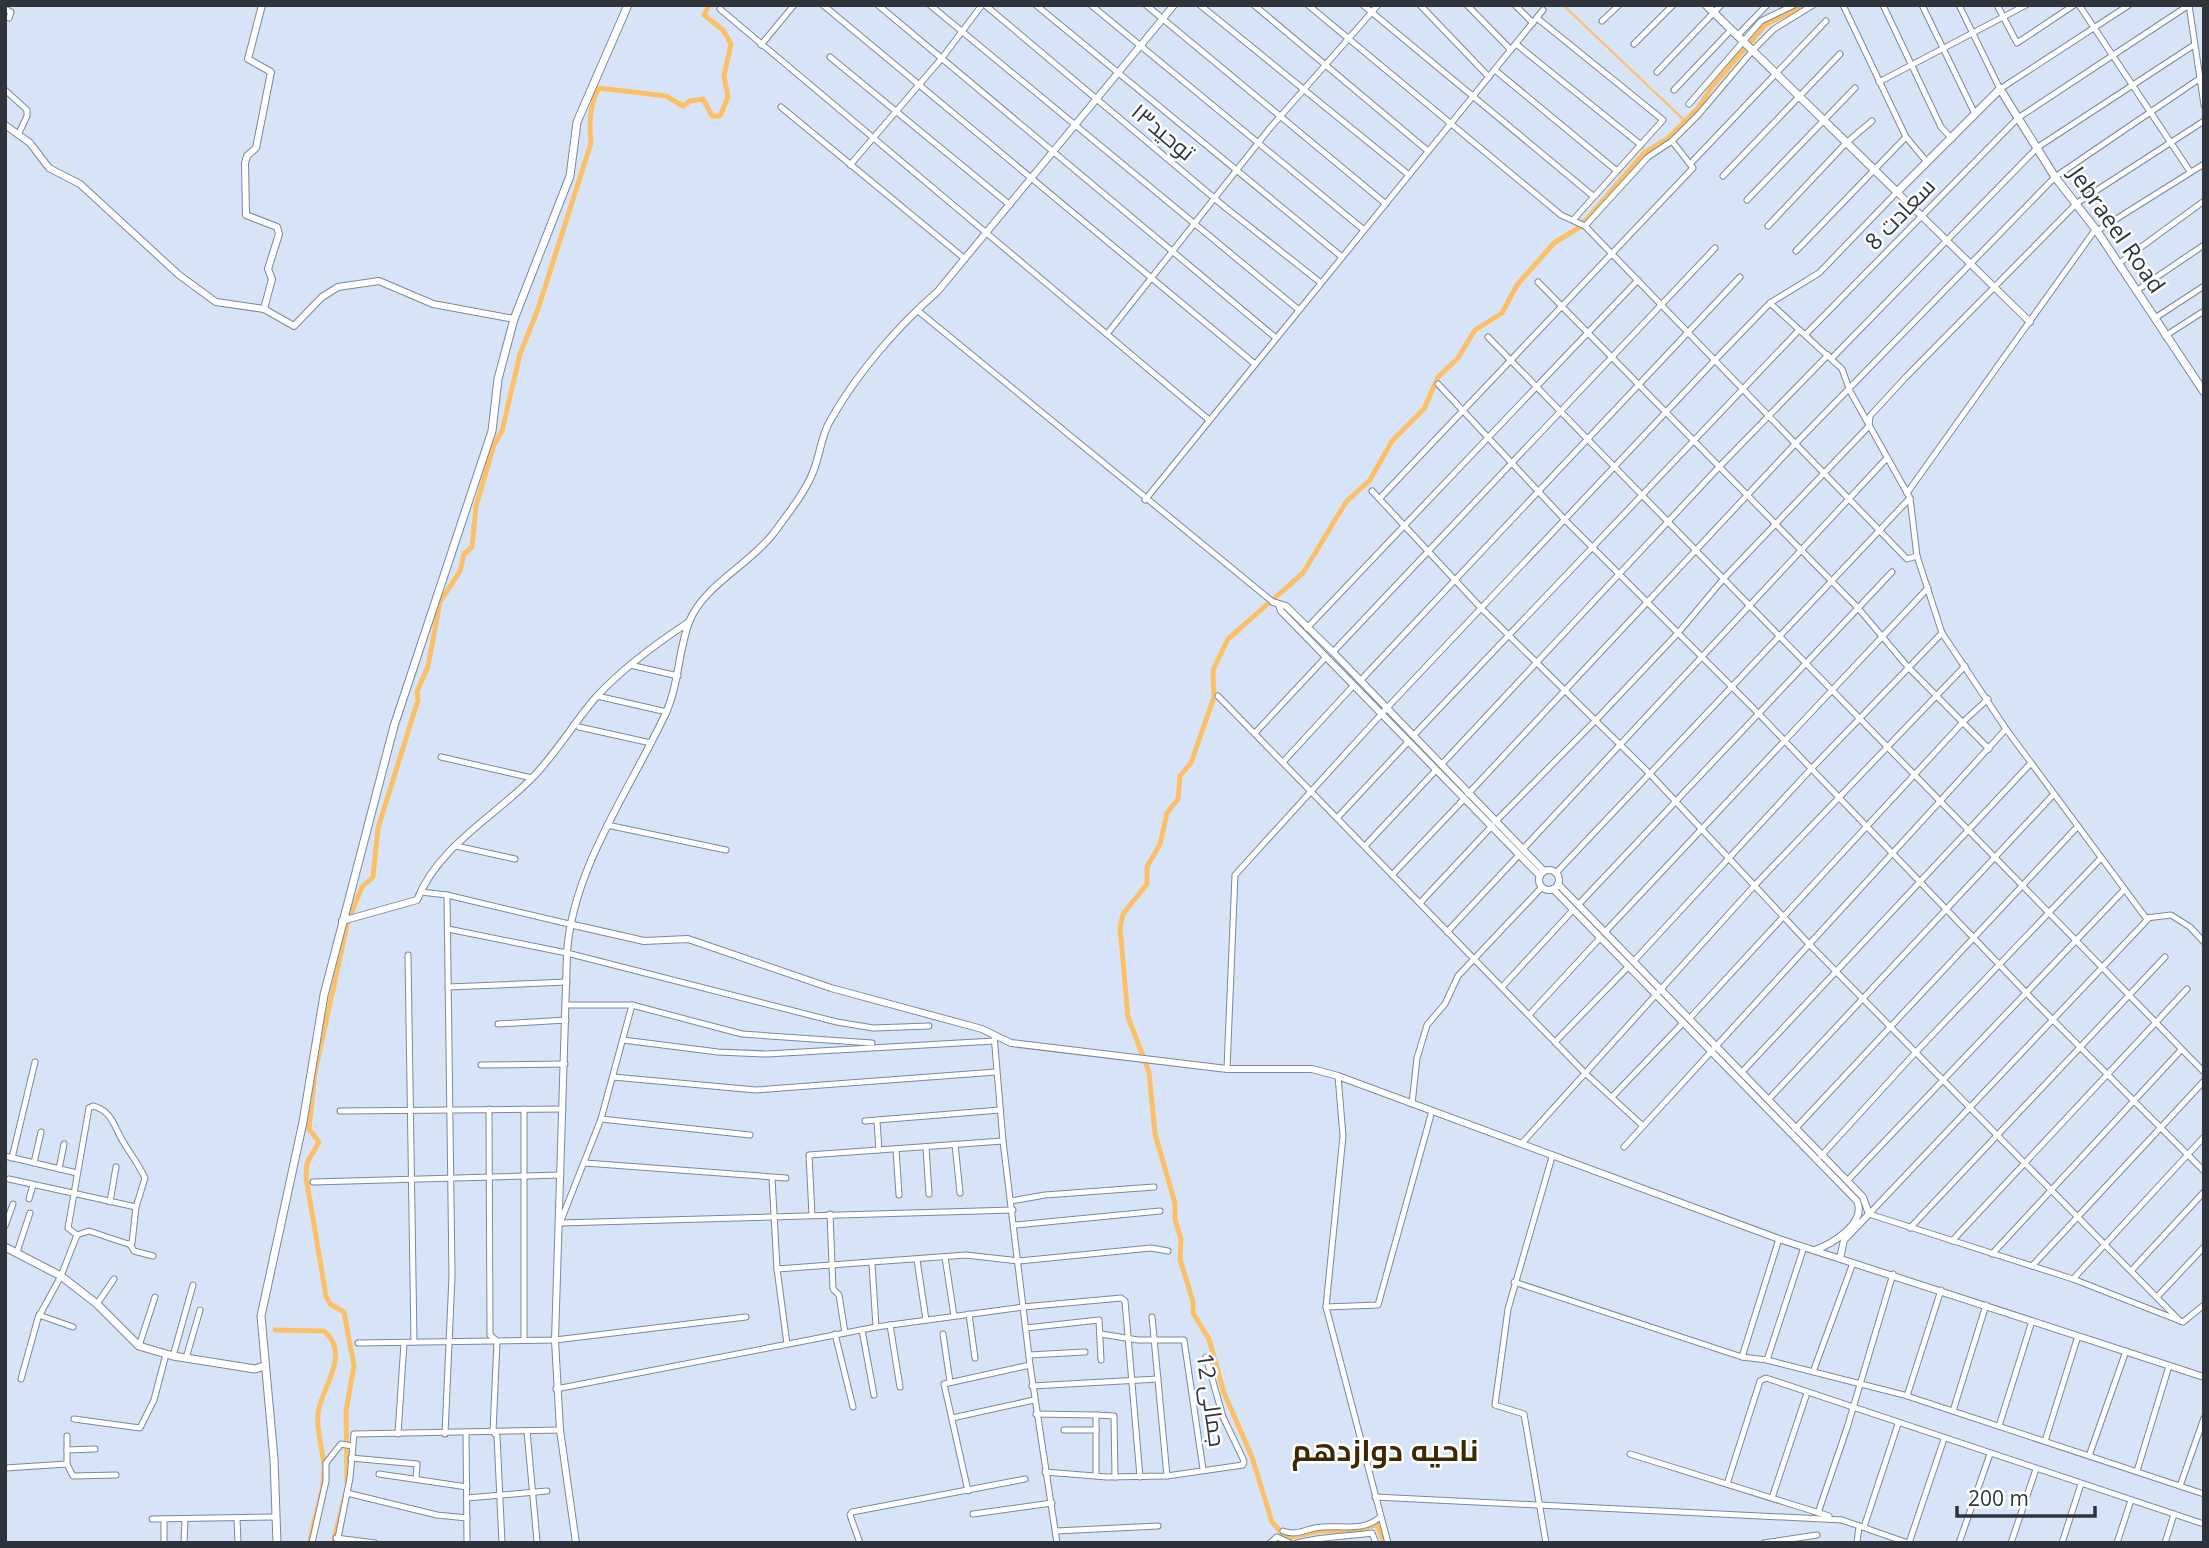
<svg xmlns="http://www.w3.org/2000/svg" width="2209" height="1548" viewBox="0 0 2209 1548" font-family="'Open Sans',Cairo,sans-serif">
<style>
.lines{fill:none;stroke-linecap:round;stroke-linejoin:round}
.stream{stroke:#fbc067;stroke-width:2}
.canal{stroke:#fbc067;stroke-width:5}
.minor-casing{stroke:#7c889a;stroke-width:7}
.tertiary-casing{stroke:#7c889a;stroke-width:8}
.secondary-casing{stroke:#7c889a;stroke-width:9}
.minor{stroke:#fff;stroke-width:5}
.tertiary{stroke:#fff;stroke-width:6}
.secondary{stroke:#fff;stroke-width:7}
.labels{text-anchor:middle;stroke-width:5;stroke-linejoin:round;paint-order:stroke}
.street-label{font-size:23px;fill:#2f343c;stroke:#fff}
.district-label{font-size:30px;font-weight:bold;fill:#3e2802;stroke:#fff}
</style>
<rect width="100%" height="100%" fill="#d7e4f8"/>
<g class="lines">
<path class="stream" d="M1563,5l121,115"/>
<g class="canal">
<path d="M275,1330l49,1c28,23 -3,57 -6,82 -2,19 5,35 6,54 1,25 -11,51 -14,75"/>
<path d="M347,1482l-1,-71 8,-45 -10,-54 -14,-8 -4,-8 -20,-119 1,-14 12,-21 -10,-13 6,-57 33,-151 14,-34 11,-10 5,-49 40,-128 -1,-8 11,-26 12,-64 20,-31 4,-17 8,-7 4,-41 18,-61 8,-14 18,-77 18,-45 53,-166c-2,-19 -2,-39 8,-55l67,8 17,10 7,-5 13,-2 9,17h8l8,-19 -4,-21 7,-32 -8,-14 -19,-15 5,-10"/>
<path d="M333,1543l11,-44"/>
<path d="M1384,1543l-7,-19 -22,7h-35l-34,7 -14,-16 -20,-65 -28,-64 -15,-54 -16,-26v-11l-13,-43 1,-20 -6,-20v-16l-20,-69 -6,-62 -21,-55 -8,-89 3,-14 24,-30v-17l13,-23 7,-31 11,-14 2,-23 11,-13 23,-66 -1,-27 15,-31 75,-66 43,-71 24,-22 22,-39 32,-32 14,-32 20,-19 17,-28 27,-17 15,-28 37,-42 26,-16 64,-74 23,-14 31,-31 13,-20 54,-63 40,-20"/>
</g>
<defs>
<g id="minor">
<path d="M823,5l432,359"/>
<path d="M878,5l398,333"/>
<path d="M930,5l369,305"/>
<path d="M985,5l241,203 95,75"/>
<path d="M1036,5l306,252"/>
<path d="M1091,5l273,225"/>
<path d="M1146,5l240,199"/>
<path d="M1200,5l209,170"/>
<path d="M1254,5l174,146"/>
<path d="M1308,5l253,210 24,11 322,333 10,-3"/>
<path d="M1363,5l230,191"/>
<path d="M1420,5l69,72"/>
<path d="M1467,5l44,45"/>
<path d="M1515,5l18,18"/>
<path d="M1843,5l63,132 21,25"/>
<path d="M1883,5l58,122 11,12"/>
<path d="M1922,5l53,109"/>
<path d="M1959,5l41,84 129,-84"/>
<path d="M1997,5l20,38 57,-38"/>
<path d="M2079,5l110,165"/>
<path d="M2189,5l15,100"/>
<path d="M5,9l6,3 -2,6"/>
<path d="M720,9l489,411"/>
<path d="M1537,18l126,102 -90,100"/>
<path d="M1602,21l17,-16"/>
<path d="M1737,36l30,-31"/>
<path d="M1516,44l125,101"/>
<path d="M1634,44l39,-39"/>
<path d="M761,45l33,-40"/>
<path d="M830,57l180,148"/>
<path d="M1495,70l122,101"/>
<path d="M1657,72l64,-67"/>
<path d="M1879,82l147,-77"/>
<path d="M5,90l22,20v6l-8,17"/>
<path d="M1674,90l57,-60"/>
<path d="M1689,104l72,-83 33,-16"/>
<path d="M781,107l184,152"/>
<path d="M1691,163l135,-142"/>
<path d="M850,165l92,-107 40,-53"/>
<path d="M1723,176l117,-122"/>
<path d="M1747,200l108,-112"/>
<path d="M1585,226l63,-69 24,-16 27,-27 54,-64 21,-21 39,-24"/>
<path d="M1768,226l78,-83 26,-22"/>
<path d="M2097,231l107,-67"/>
<path d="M1796,251l110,-114"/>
<path d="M2118,264l86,-63"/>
<path d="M1538,282l320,326 50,59 81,82"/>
<path d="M2136,291l68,-46"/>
<path d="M1770,303l72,66 8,22 60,107 7,58 25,77 64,96 140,189 25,-3 19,12 14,15"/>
<path d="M917,310l356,292"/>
<path d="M2155,318l49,-32"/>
<path d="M1107,334l163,-206 108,-123"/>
<path d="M1806,334l212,-216 171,-113"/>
<path d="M2165,336l39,-25"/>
<path d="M1488,337l716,735"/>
<path d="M1832,358l206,-211 156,-102"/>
<path d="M1438,384l128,137 192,192 279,291 167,167"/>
<path d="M1372,491l110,118 168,165 159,170 371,377"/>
<path d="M1907,493l188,-263"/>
<path d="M1380,498l313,-330 -21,-27"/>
<path d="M1145,500l398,-490"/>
<path d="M1307,628l331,-348"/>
<path d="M1333,652l382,-404"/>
<path d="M630,665l48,11"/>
<path d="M1360,681l380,-404"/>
<path d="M597,696l70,16"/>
<path d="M1218,696l367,377 58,53"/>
<path d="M579,727l72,16"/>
<path d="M1255,733l71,-76"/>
<path d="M1413,736l386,-406"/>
<path d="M441,757l91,21"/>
<path d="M1283,762l71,-77"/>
<path d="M1441,765l278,-298 109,-112"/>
<path d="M1468,794l327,-350 260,-267 144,-98"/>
<path d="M1338,817l70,-75"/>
<path d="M1495,822l100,-101 83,-88 47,-56 144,-151 1,-10 35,-38 172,-175 127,-82"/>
<path d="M607,825l119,25"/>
<path d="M456,846l59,13"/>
<path d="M1365,846l71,-76"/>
<path d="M1523,849l363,-390"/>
<path d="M1556,873l354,-375"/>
<path d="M1392,875l72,-76"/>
<path d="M421,892l26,3 122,29"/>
<path d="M1420,903l71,-76"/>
<path d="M1579,904l313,-332"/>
<path d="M2148,919l-279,295 204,65 110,43 21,-17"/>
<path d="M448,929l119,24 270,69 36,6 56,-2"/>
<path d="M1447,932l72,-77"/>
<path d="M1605,932l323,-344"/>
<path d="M408,955l6,387"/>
<path d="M1633,962l178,-193 131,-136"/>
<path d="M448,987l119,-5"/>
<path d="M1502,987l71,-77"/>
<path d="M567,1005h65l110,29 130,9"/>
<path d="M632,1005l-31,114 -41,104 453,-13"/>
<path d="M1529,1015l71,-77"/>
<path d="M1689,1019l275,-298 24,-22"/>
<path d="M498,1024l68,-4"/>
<path d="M994,1035l9,106 27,224 27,178"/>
<path d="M623,1040l95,12 49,2 227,-13"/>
<path d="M1555,1042l73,-75"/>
<path d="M481,1065l84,-1"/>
<path d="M1227,1069l8,-194 151,-166 329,-349 55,-57 49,-30 78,-81"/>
<path d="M1742,1072l289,-309"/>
<path d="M1338,1076l5,60 -17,171 62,236"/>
<path d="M613,1077l143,13 240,-18"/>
<path d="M1612,1097l71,-74"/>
<path d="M1768,1100l286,-306"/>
<path d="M1412,1104l5,-46 10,-33 18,-21 13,-28 84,-89"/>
<path d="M489,1109l1,226 7,6 -4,91 4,4 5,107"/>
<path d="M524,1109v231"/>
<path d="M340,1111l223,-2"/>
<path d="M601,1119l149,16"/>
<path d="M865,1121l135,-11"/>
<path d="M877,1121l2,29"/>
<path d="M1795,1129l283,-303"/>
<path d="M1523,1142l232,-257 210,-219"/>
<path d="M955,1144l5,49"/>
<path d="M926,1147l3,47"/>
<path d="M1624,1147l382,-418"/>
<path d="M896,1149l3,46"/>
<path d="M5,1156l72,17"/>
<path d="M1821,1156l94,-103 186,-195"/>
<path d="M12,1158l23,-96"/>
<path d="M34,1163l7,-31"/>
<path d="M585,1163l201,15"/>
<path d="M59,1169l5,-25"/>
<path d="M772,1178l5,91 10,75"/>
<path d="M9,1179l127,28"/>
<path d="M1847,1181l277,-291"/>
<path d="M313,1182l248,-7"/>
<path d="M29,1199l4,-14"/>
<path d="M1011,1201l34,-6 109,-8"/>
<path d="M110,1202l6,-35"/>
<path d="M830,1214l3,75 6,6 6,38"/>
<path d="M812,1215l-3,-60 194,-14"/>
<path d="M1015,1225l145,-14"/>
<path d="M5,1226l8,-22"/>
<path d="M1910,1228l255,-271"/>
<path d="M1952,1241l235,-252"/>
<path d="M130,1244l4,7 19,5"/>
<path d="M17,1252l13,-39"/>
<path d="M1992,1254l189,-204"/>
<path d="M945,1257l9,59"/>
<path d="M917,1260l9,60"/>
<path d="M872,1264l4,63"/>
<path d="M2032,1266l172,-185"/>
<path d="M777,1269l189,-14 53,6 132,-13 17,3"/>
<path d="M2131,1271l73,-79"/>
<path d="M2073,1279l131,-142"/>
<path d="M1514,1282l228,75 25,3 137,35 300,99"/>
<path d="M2157,1297l47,-50"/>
<path d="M97,1304l17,-25"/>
<path d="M1326,1307l52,-2 54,-194"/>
<path d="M969,1314l6,44"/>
<path d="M39,1315l34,12"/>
<path d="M1152,1317l15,159"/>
<path d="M890,1325l10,62"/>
<path d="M1026,1328l73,-8 2,40"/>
<path d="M862,1330l12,65"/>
<path d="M835,1334l18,73"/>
<path d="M943,1334l7,48"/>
<path d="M1101,1334l37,6h46l19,129"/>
<path d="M358,1343l197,-3 191,-23"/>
<path d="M139,1346l16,-49"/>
<path d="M1029,1355l56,-3"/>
<path d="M173,1356l20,-71"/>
<path d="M1742,1357l37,-118"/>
<path d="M186,1358l14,-48"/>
<path d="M1767,1360l37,-113"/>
<path d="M1813,1372l40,-109"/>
<path d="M21,1379l17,-61 23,-42 16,-41 12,-4 39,13 4,-1 4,-36 9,-29c-6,-13 -14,-23 -21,-35 -10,-15 -11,-32 -31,-37l-4,2 -21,120 9,7"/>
<path d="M1032,1386l126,-7"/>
<path d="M556,1389l320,-62 147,-20 98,-9 4,3 15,176"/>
<path d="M1907,1396l34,-106"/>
<path d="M1953,1411l33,-106"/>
<path d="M1036,1414l60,1v15"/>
<path d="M1096,1415l18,1 1,61"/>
<path d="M952,1418l82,-18"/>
<path d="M74,1419l66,9 14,-28 12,-46"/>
<path d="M1999,1426l33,-105"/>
<path d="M1064,1430h32v46"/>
<path d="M527,1431l10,110"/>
<path d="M466,1433l1,110"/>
<path d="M398,1434l6,-91"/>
<path d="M445,1434l7,-158 -5,-381"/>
<path d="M67,1436v28l6,12 43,-1"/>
<path d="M2045,1441l33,-105"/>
<path d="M67,1450l28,-1"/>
<path d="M1630,1454l199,62"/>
<path d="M2089,1456l37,-105"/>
<path d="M351,1458l66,6 -1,15"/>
<path d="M5,1468l62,-4"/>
<path d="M2137,1471l32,-105"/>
<path d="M1045,1472l62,5 60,-1 76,-11 1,-4 -21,-44 -17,-60"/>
<path d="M379,1474l88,13"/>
<path d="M1727,1484l33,-103 6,-3 438,146"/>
<path d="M2180,1486l24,-68"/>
<path d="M968,1491l-24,-107 86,-19"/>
<path d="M347,1493l90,22 30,3"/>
<path d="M1375,1497l467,23"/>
<path d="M467,1498l80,-7"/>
<path d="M1772,1498l35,-105"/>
<path d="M1818,1513l29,-85 46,-154"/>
<path d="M973,1514l79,-11"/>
<path d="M237,1518l1,25"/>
<path d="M152,1519l123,-2"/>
<path d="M164,1519v24"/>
<path d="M1842,1520l66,23"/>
<path d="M1864,1527l34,-103"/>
<path d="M1056,1531l102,-5"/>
<path d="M1283,1531c13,5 20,-1 32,-3 22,-5 46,6 65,-11"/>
<path d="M336,1538l39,5"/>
<path d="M184,1543l1,-24"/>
<path d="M312,1543l14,-62v-18l15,-19 11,2"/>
<path d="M337,1543l13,-65 4,-44 206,-4"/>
<path d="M860,1543l-10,-28 2,-3 173,-33"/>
<path d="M1270,1543l7,-6 13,6"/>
<path d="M1297,1543c26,-7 49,-6 75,-10l4,10"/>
<path d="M1546,1543l-22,-129 -29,-9 13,-96 44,-152"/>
<path d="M1764,1543l53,-8"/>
<path d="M1857,1543l2,-17"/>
<path d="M1909,1543l35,-104"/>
<path d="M1959,1543l31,-89"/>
<path d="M2011,1543l25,-74"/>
<path d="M2062,1543l19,-59"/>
<path d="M2117,1543l14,-43"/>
<path d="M2165,1543l9,-29"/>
</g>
<g id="tertiary">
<path d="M262,5l-14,54 23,13 -15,76 -9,8 -2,7 1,52 31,12 2,7 -11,35 4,10 -8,30"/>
<path d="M5,125l25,18 19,25 31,16 99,91 37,27 48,7 30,17 28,-29 16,-10 41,-6 54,23 81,15"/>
<path d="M1897,192l133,130"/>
<path d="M1273,602l13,4 47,46 211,219"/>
<path d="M1279,605l2,6 259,265"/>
<circle cx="1549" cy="880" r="10"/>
<path d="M1558,884l305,313 6,17 -25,26 -4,18"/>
<path d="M1553,889l304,312c10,22 -25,43 -42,49"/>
<path d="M342,921l75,-21c22,-55 79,-84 117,-124 24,-25 41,-55 63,-80 27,-29 60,-53 92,-74"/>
<path d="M569,924l75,17 44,-2 143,49 151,41 29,14 216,26h85l26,7 441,163 425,138"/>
<path d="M576,1543l-16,-113 -5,-90 12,-387c5,-83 63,-164 98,-238 14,-30 13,-63 24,-93 15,-37 60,-57 84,-88 13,-18 32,-41 40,-62 7,-16 8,-36 17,-51 27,-48 67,-94 108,-130l236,-286"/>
</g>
<g id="secondary">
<path d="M1706,5l191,187 103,-103 55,88 42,54 107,161"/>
<path d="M5,1247l56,29 36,28 42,42 34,10 82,13 9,-3"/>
<path d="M277,1543l-3,-84 -13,-143 42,-194 21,-127 70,-269 98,-295 6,-52 16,-60 56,-143 7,-54 51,-117"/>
</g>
</defs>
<use href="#minor" class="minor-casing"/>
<use href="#tertiary" class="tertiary-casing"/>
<use href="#secondary" class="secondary-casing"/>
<use href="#minor" class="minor"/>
<use href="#tertiary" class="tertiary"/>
<use href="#secondary" class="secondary"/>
</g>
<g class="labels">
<g class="street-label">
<text transform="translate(1163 132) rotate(40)" y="8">توحید۱۳</text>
<text transform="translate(1900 214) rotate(-46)" y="8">سعادت 8</text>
<text transform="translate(2117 230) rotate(55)" y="8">Jebraeel Road</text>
<text transform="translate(1211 1400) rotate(82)" y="8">جمالی 12</text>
</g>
<g class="district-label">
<text x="1385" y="1461">ناحیه دوازدهم</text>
</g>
</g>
<rect width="2209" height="1548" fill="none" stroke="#2f343c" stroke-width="14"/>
<path d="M1957 1506v10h138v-10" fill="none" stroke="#2f343c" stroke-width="3.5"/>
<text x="1968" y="1506" font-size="21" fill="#2f343c" stroke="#ffffff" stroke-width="5" paint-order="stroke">200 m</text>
</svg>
